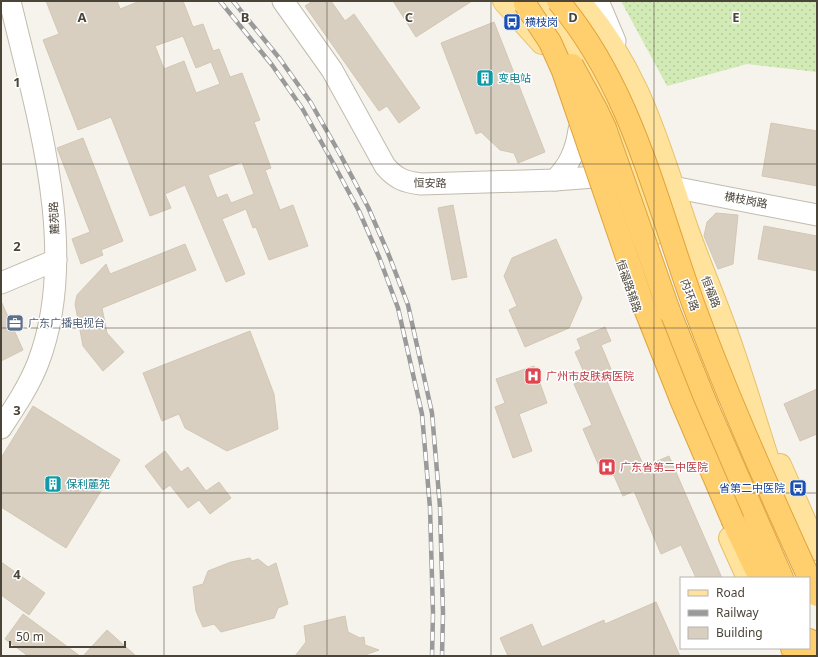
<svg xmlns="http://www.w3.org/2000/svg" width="818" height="657" viewBox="0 0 818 657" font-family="'Noto Sans','Noto Sans SC',sans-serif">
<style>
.grass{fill:url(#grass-dots)}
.building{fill:#d8cfc1;stroke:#d3c7b4;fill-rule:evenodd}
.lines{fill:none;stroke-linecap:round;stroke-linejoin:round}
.minor-casing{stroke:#c2bbae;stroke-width:23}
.major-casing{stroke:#e6c16a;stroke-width:24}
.highway-casing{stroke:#e0a43c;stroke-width:24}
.minor{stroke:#fff;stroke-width:21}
.major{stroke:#ffe39c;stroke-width:22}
.highway{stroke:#ffcf6e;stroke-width:22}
.rail-casing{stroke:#9a9a9a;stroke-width:4.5}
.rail{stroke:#fff;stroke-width:3;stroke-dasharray:9;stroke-linecap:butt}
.highway-bridge-casing{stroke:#e0a43c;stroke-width:24;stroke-linecap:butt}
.highway-bridge{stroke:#ffcf6e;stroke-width:22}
.grid{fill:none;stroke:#4b4439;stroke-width:1;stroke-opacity:0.55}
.labels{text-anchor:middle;stroke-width:3;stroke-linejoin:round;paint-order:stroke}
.transit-label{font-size:11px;fill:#164399;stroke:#fff;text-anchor:start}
.culture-label{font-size:11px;fill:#0d838f;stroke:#fff;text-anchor:start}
.street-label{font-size:11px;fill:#4b4439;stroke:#fff}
.service-label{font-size:11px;fill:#4e5e75;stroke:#fff;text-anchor:start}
.health-label{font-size:11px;fill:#be3a42;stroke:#fff;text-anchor:start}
.grid-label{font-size:13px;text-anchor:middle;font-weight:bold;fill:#4b4439;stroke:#fff;stroke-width:3;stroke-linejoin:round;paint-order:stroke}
</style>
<defs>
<pattern id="grass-dots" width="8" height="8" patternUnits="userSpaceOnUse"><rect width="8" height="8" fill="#d2eab5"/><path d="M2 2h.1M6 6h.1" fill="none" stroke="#b6ca9c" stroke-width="1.8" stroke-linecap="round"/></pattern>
</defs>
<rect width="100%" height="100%" fill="#f6f3ec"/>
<path class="grass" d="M621,1h196v71l-70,-8 -80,22z"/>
<g class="building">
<path d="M46,1h71l3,8 20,-8h43l10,26 10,-3 10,27 6,-2 11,28 12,-4 18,47 -6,2 17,46 -6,2 15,40 13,-5 15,41 -39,14 -13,-33 -3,1 -7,-19 -24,10 23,55 -19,8 -41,-97 -20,9 6,14 -21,8 -39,-99 -33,13 -35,-90 16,-6zM183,36l13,32 15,-6 9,22 -24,9 -12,-32 -20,8 -9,-23zM242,162l12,32 -23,9 -4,-9 -10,4 -9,-23z"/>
<path d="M313,1h18l14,20 9,-7 66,94 -21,15 -12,-17 -8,5 -74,-105z"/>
<path d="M393,1h79l-56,36z"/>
<path d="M494,22l51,130 -27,11 -4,-10 -14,-3 -19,-18 -5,2 -35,-91z"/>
<path d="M771,123l46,8v55l-55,-10z"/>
<path d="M83,138l40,103 -22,9 2,5 -22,9 -9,-25 18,-7 -33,-84z"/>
<path d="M453,205l14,72 -15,3 -14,-72z"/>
<path d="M716,213l22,2 -5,49 -15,5 -14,-33 3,-14z"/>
<path d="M764,226l53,10v35l-59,-12z"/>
<path d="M556,239l26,59 -13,30 -44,19 -16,-37 8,-4 -13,-30 8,-18z"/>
<path d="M185,244l11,26 -94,38 5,25 17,19 -21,19 -20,-25 -8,-42 2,-9 29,-31 4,10z"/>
<path d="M1,301l22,49 -22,11z"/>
<path d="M605,327l6,14 -10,4 10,24 -8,3 41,95 25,-11 53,122h-26l-15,-33 -20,9 -27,-63 -11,5 -12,-27 -9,4 -19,-44 9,-4 -18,-41 13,-5 -12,-27 6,-3 -4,-10z"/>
<path d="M250,331l24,63 4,35 -51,22 -42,-23 -6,-14 -17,7 -19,-48z"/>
<path d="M534,366l13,37 -28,11 13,37 -19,7 -18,-51 10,-4 -9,-24z"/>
<path d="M817,389v45l-17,7 -16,-37z"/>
<path d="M33,406l87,54 -54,88 -65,-41v-49z"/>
<path d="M165,451l16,21 7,-5 18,24 13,-9 12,16 -21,16 -11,-14 -11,8 -18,-23 -7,5 -18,-24z"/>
<path d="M250,558l2,3 6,-2 10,8 8,-4 12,41 -10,4 -4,10 -23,6 -30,8 -7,-8 -11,3 -7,-16 -3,-24 10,-3 5,-13 23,-9z"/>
<path d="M1,562l44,31 -16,22 -28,-20z"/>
<path d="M656,602l24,54h-172l-8,-18 32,-14 10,23 62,-27 1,4z"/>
<path d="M23,614l57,42h-52l-23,-17z"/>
<path d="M345,616l3,16 12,6 4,-1 1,8 14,5 -17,6h-67l11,-14 -2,-16z"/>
<path d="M107,630l29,26h-53z"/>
</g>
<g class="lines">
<defs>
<g id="minor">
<path d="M283,1l49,69 53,96c11,13 20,16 36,18l134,-4 39,-3 22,1"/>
<path d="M598,1l17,40"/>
<path d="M555,180c14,-14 21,-29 24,-50"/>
<path d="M657,184l160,31"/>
<path d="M1,283l55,-23"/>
<path d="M1,428c14,-21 28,-42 37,-65 43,-112 -2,-251 -28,-362"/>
</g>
<g id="major">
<path d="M504,1l38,42"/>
<path d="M542,1c59,66 84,151 111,233"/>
<path d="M579,1c61,70 78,141 107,225 15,43 34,85 48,128 15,44 28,89 43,133"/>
<path d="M780,465l37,84"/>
<path d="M730,538l18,40"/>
</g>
<g id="highway">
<path d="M669,311l40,100 73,167"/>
<path d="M733,521l27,57"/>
<path d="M809,640l7,16"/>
<path d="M792,648l3,8"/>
</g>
</defs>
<use href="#minor" class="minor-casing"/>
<use href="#major" class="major-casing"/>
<use href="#highway" class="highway-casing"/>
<use href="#minor" class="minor"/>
<use href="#major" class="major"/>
<use href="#highway" class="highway"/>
<defs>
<g id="rail">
<path d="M220,1l52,64 30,43 30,53 27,50 20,46 19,51 24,106 8,94 3,105 -1,43"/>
<path d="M233,1l47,58 31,44 30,53 27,51 20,46 20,52 24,108 8,94 3,106 -1,43"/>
</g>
</defs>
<use href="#rail" class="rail-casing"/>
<use href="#rail" class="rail"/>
<defs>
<g id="highway-bridge">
<path d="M558,1c74,87 98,201 136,305 36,98 79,194 123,289"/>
<path d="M525,4l25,38 13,29 79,230 40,101 51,119"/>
<path d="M572,65l24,44 9,19 64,183"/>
</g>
</defs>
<use href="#highway-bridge" class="highway-bridge-casing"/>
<use href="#highway-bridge" class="highway-bridge"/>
</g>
<path class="grid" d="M164,1v655M327,1v655M491,1v655M654,1v655M1,164h816M1,328h816M1,493h816"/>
<defs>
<symbol id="bus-square" viewBox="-11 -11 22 22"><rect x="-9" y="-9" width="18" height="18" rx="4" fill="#1a4fb4" stroke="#fff"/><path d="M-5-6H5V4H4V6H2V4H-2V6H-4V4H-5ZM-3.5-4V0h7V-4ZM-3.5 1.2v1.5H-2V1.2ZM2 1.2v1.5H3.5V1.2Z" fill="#fff"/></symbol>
<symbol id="building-square" viewBox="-11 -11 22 22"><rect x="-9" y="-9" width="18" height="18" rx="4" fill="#0f9aa8" stroke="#fff"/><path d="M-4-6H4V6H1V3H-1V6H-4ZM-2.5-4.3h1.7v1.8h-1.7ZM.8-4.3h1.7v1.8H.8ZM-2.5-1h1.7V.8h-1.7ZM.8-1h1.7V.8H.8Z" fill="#fff"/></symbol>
<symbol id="office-square" viewBox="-11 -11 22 22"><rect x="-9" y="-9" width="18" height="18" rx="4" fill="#5c6f8a" stroke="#fff"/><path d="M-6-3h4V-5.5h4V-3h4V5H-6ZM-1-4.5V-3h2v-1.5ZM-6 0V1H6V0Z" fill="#fff"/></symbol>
<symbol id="hospital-square" viewBox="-11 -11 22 22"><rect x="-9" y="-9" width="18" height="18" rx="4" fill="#e0444e" stroke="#fff"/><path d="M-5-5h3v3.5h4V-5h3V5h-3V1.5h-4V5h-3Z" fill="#fff"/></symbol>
</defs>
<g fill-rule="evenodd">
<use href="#bus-square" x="502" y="12" width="20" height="20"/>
<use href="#building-square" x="475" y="68" width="20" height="20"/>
<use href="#office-square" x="5" y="313" width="20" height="20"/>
<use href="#hospital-square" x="523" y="366" width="20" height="20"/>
<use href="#hospital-square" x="597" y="457" width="20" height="20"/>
<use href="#building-square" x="43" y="474" width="20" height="20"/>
<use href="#bus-square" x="788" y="478" width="20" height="20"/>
</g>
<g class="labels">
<g class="transit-label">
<text x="525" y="26">横枝岗</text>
<text x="785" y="492" text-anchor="end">省第二中医院</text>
</g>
<g class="culture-label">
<text x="498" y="82">变电站</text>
<text x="66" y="488">保利麓苑</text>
</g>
<g class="street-label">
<text transform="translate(430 183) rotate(1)" y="4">恒安路</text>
<text transform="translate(746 200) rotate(11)" y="4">横枝岗路</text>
<text transform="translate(54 218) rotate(-93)" y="4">麓苑路</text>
<text transform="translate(629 286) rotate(71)" y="4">恒福路辅路</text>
<text transform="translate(711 292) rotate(69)" y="4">恒福路</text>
<text transform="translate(690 295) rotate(70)" y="4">内环路</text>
</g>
<g class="service-label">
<text x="28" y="327">广东广播电视台</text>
</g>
<g class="health-label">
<text x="546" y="380">广州市皮肤病医院</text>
<text x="620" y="471">广东省第二中医院</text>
</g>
</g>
<g class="grid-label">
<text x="82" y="22">A</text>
<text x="245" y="22">B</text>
<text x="409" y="22">C</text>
<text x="573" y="22">D</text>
<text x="736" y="22">E</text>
<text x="17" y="87">1</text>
<text x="17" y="251">2</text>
<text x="17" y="415">3</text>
<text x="17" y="579">4</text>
</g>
<rect width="818" height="657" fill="none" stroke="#4b4439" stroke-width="4"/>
<rect x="680" y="577" width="130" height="72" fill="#ffffff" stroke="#b7b4b0"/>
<rect x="688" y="590" width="20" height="6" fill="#ffe39c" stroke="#b7b4b0"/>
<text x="716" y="597" font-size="12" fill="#4b4439">Road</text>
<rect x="688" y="610" width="20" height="6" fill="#9a9a9a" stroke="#b7b4b0"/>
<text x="716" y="617" font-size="12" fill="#4b4439">Railway</text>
<rect x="688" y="627" width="20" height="12" fill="#d8cfc1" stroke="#b7b4b0"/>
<text x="716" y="637" font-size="12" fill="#4b4439">Building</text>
<path d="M10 641v6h115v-6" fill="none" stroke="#4b4439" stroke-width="2"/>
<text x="16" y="641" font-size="12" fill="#4b4439" stroke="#ffffff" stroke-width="3" paint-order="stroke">50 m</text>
</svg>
